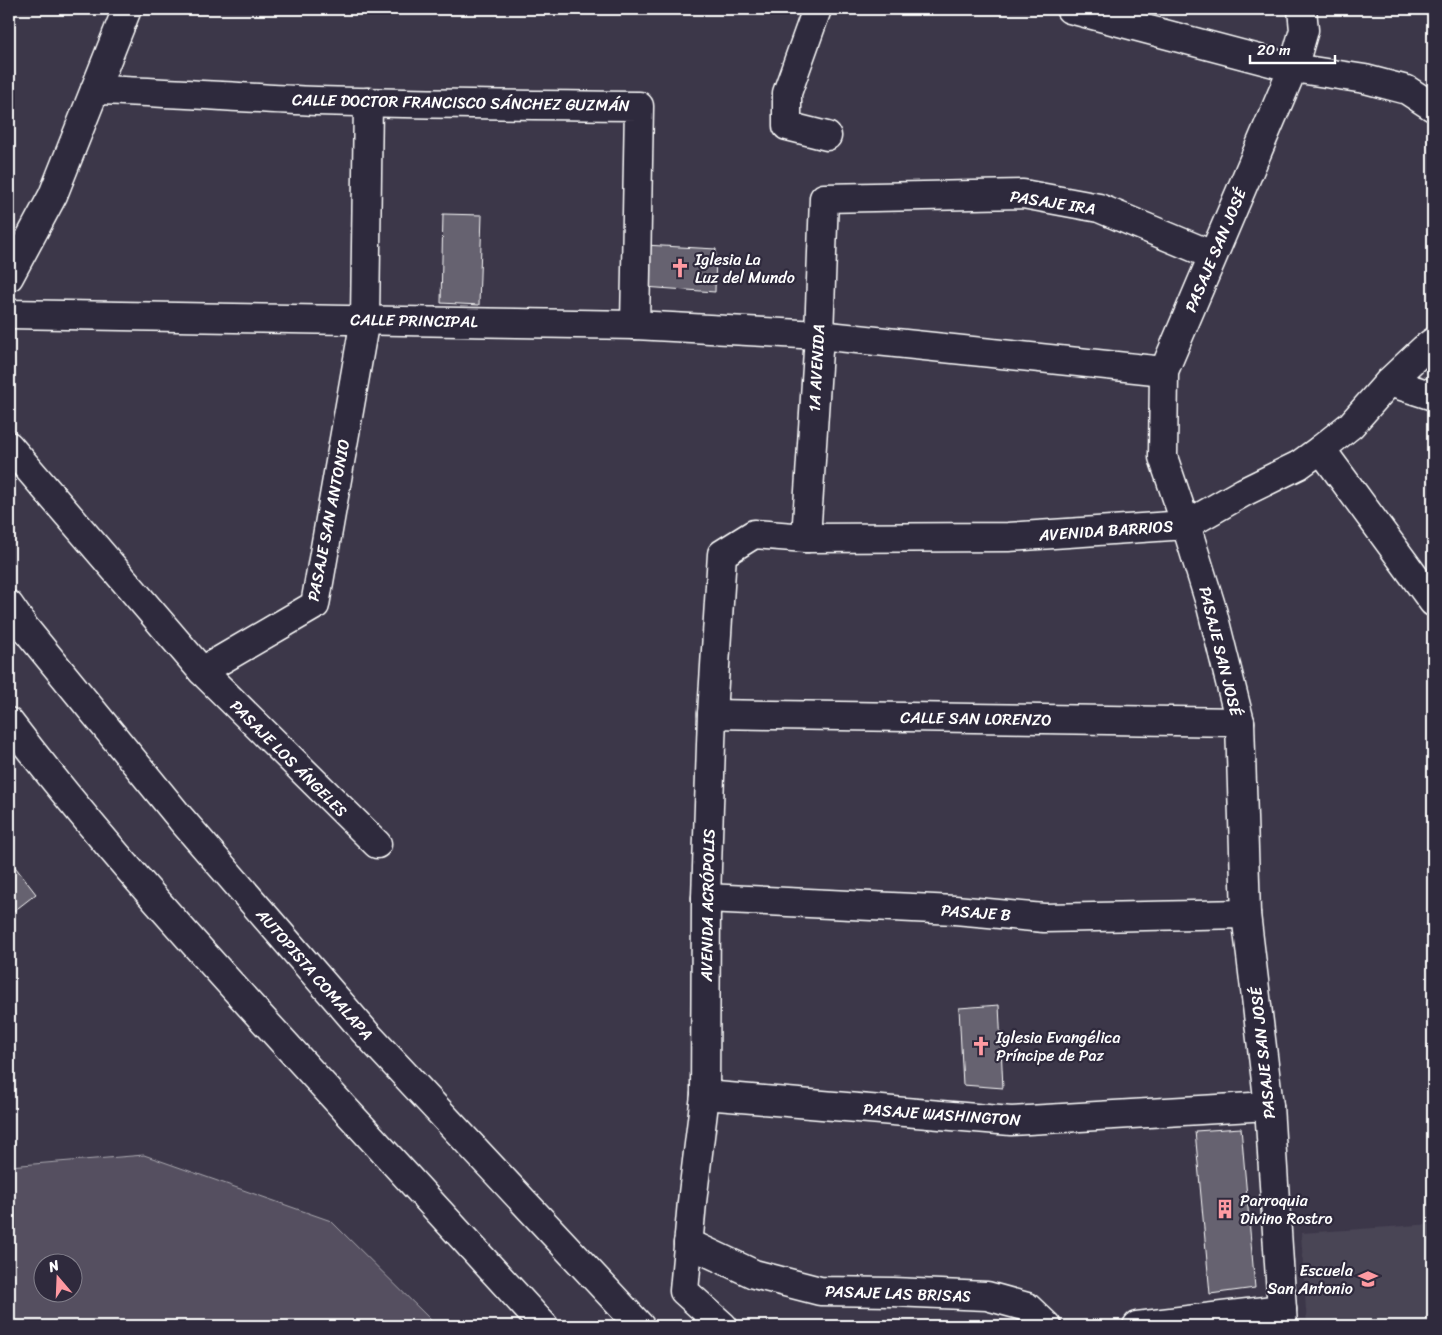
<svg xmlns="http://www.w3.org/2000/svg" width="1442" height="1335" viewBox="0 0 1442 1335" font-family="Sriracha,sans-serif">
<style>
.built{fill:#494455}
.green{fill:#555060;stroke:#aaa8b0;fill-rule:evenodd}
.building{fill:#666270;stroke:#fff}
.lines{fill:none;stroke-linecap:round;stroke-linejoin:round}
.minor-casing{stroke:#fff;stroke-width:31}
.highway-casing{stroke:#fff;stroke-width:31}
.minor{stroke:#2f2a3d;stroke-width:28}
.highway{stroke:#2f2a3d;stroke-width:28}
.labels{text-anchor:middle;stroke-width:4.5;stroke-linejoin:round;paint-order:stroke}
.street-label{font-size:16px;fill:#fff;stroke:#2f2a3d}
.poi-label{font-size:16px;fill:#fff;stroke:#2f2a3d;text-anchor:start}
</style>
<rect width="100%" height="100%" fill="#3c3749"/>
<filter id="ink" filterUnits="userSpaceOnUse"><feTurbulence type="fractalNoise" baseFrequency=".02" numOctaves="2"/><feDisplacementMap in="SourceGraphic" scale="10" xChannelSelector="R" yChannelSelector="G"/><feConvolveMatrix kernelMatrix="1 2 1 2 8 2 1 2 1" color-interpolation-filters="sRGB"/></filter>
<g filter="url(#ink)">
<path class="built" d="M1433,1224v102h-126l-6,-93z"/>
<path class="green" d="M144,1155l187,66 106,105h-428v-160zM42,1262h30v30h-30z"/>
<g class="building">
<path d="M443,214l39,1 -3,90 -38,-2z"/>
<path d="M645,245l71,4 -1,43 -71,-5z"/>
<path d="M9,859l27,35 -27,21z"/>
<path d="M999,1005l4,83 -40,-3 -4,-77z"/>
<path d="M1241,1128l14,160 -45,6 -15,-163z"/>
</g>
<g class="lines">
<defs>
<g id="minor">
<path d="M817,9l-30,84v33l40,10"/>
<path d="M1070,9l223,59 72,11 42,11 26,17"/>
<path d="M95,90c74,2 148,8 222,11 107,3 214,4 322,5l-4,219"/>
<path d="M9,277l44,-82 74,-186"/>
<path d="M9,314l626,11 184,10 345,36"/>
<path d="M1389,382l44,14"/>
<path d="M9,446l193,225 113,-66 50,-286 3,-217"/>
<path d="M1321,449l112,153"/>
<path d="M806,538l13,-203 5,-137 199,-4 76,14 113,47"/>
<path d="M202,671l175,173"/>
<path d="M712,714l528,8"/>
<path d="M706,898l249,12 89,8 202,-4"/>
<path d="M705,1095l306,26 258,-15"/>
<path d="M688,1243l66,31 66,17 73,1 94,4 40,11 20,19"/>
<path d="M723,1326l-39,-35 8,-89 13,-107 1,-197 6,-184 10,-160 32,-20 52,4 202,-1 178,-12 58,-33 55,-27 22,-16 30,-24 38,-43 35,-33 9,-7"/>
<path d="M1137,1326l145,-17"/>
<path d="M1283,1326l-14,-220 -23,-192 -6,-192 -29,-116 -25,-81 -23,-68 1,-86 129,-303 11,-38 -2,-21"/>
</g>
<g id="highway">
<path d="M9,605l16,23 156,191 184,213 275,294"/>
<path d="M9,722c87,114 183,220 280,326 85,93 170,186 255,278"/>
</g>
</defs>
<use href="#minor" class="minor-casing"/>
<use href="#highway" class="highway-casing"/>
<use href="#minor" class="minor"/>
<use href="#highway" class="highway"/>
</g>
</g>
<defs>
<symbol id="church-bare" viewBox="-9 -9 18 18"><path d="M-1.2-6h2.4v3.5h3.3v2.4h-3.3V6h-2.4V-.1h-3.3v-2.4h3.3Z" fill="#ff9aa2" stroke="#2f2a3d" stroke-width="2.5" paint-order="stroke"/></symbol>
<symbol id="building-bare" viewBox="-9 -9 18 18"><path d="M-4-6H4V6H1V3H-1V6H-4ZM-2.5-4.3h1.7v1.8h-1.7ZM.8-4.3h1.7v1.8H.8ZM-2.5-1h1.7V.8h-1.7ZM.8-1h1.7V.8H.8Z" fill="#ff9aa2" stroke="#2f2a3d" stroke-width="2.5" paint-order="stroke"/></symbol>
<symbol id="school-bare" viewBox="-9 -9 18 18"><path d="M0-5L7-2L0 1L-7-2ZM-4 1L0 2.5L4 1V4Q0 6-4 4Z" fill="#ff9aa2" stroke="#2f2a3d" stroke-width="2.5" paint-order="stroke"/></symbol>
</defs>
<g fill-rule="evenodd">
<use href="#church-bare" x="666" y="254" width="28" height="28"/>
<use href="#church-bare" x="967" y="1032" width="28" height="28"/>
<use href="#building-bare" x="1211" y="1195" width="28" height="28"/>
<use href="#school-bare" x="1354" y="1265" width="28" height="28"/>
</g>
<g class="labels">
<g class="street-label">
<text transform="translate(461 102) rotate(1)" y="6">CALLE DOCTOR FRANCISCO SÁNCHEZ GUZMÁN</text>
<text transform="translate(1053 202) rotate(9)" y="6">PASAJE IRA</text>
<text transform="translate(1215 250) rotate(-67)" y="6">PASAJE SAN JOSÉ</text>
<text transform="translate(414 320) rotate(1)" y="6">CALLE PRINCIPAL</text>
<text transform="translate(816 368) rotate(-87)" y="6">1A AVENIDA</text>
<text transform="translate(328 520) rotate(-79)" y="6">PASAJE SAN ANTONIO</text>
<text transform="translate(1106 530) rotate(-4)" y="6">AVENIDA BARRIOS</text>
<text transform="translate(1221 651) rotate(76)" y="6">PASAJE SAN JOSÉ</text>
<text transform="translate(976 718) rotate(1)" y="6">CALLE SAN LORENZO</text>
<text transform="translate(289 758) rotate(45)" y="6">PASAJE LOS ÁNGELES</text>
<text transform="translate(707 905) rotate(-89)" y="6">AVENIDA ACRÓPOLIS</text>
<text transform="translate(976 912) rotate(4)" y="6">PASAJE B</text>
<text transform="translate(315 974) rotate(49)" y="6">AUTOPISTA COMALAPA</text>
<text transform="translate(1262 1053) rotate(-96)" y="6">PASAJE SAN JOSÉ</text>
<text transform="translate(942 1114) rotate(4)" y="6">PASAJE WASHINGTON</text>
<text transform="translate(898 1293) rotate(2)" y="6">PASAJE LAS BRISAS</text>
</g>
<g class="poi-label">
<text x="695" y="265">Iglesia La<tspan x="695" dy="18">Luz del Mundo</tspan></text>
<text x="996" y="1043">Iglesia Evangélica<tspan x="996" dy="18">Príncipe de Paz</tspan></text>
<text x="1240" y="1206">Parroquia<tspan x="1240" dy="18">Divino Rostro</tspan></text>
<text x="1353" y="1276" text-anchor="end">Escuela<tspan x="1353" dy="18">San Antonio</tspan></text>
</g>
</g>
<rect width="1442" height="1335" fill="none" stroke="#2f2a3d" stroke-width="30"/>
<rect x="15" y="15" width="1412" height="1305" fill="none" stroke="#fff" stroke-width="2" filter="url(#ink)"/>
<g transform="translate(58 1278) rotate(341)"><circle r="24" fill="#2f2a3d" stroke="#827f8b"/>
<path d="M0-4L9 19L0 12L-9 19Z" fill="#ff9aa2"/>
<text y="-8" font-size="14" font-weight="bold" text-anchor="middle" fill="#ffffff">N</text>
</g>
<path d="M1250 55v8h85v-8" fill="none" stroke="#ffffff" stroke-width="2.5"/>
<text x="1257" y="55" font-size="15" fill="#ffffff" stroke="#2f2a3d" stroke-width="4" paint-order="stroke">20 m</text>
</svg>
